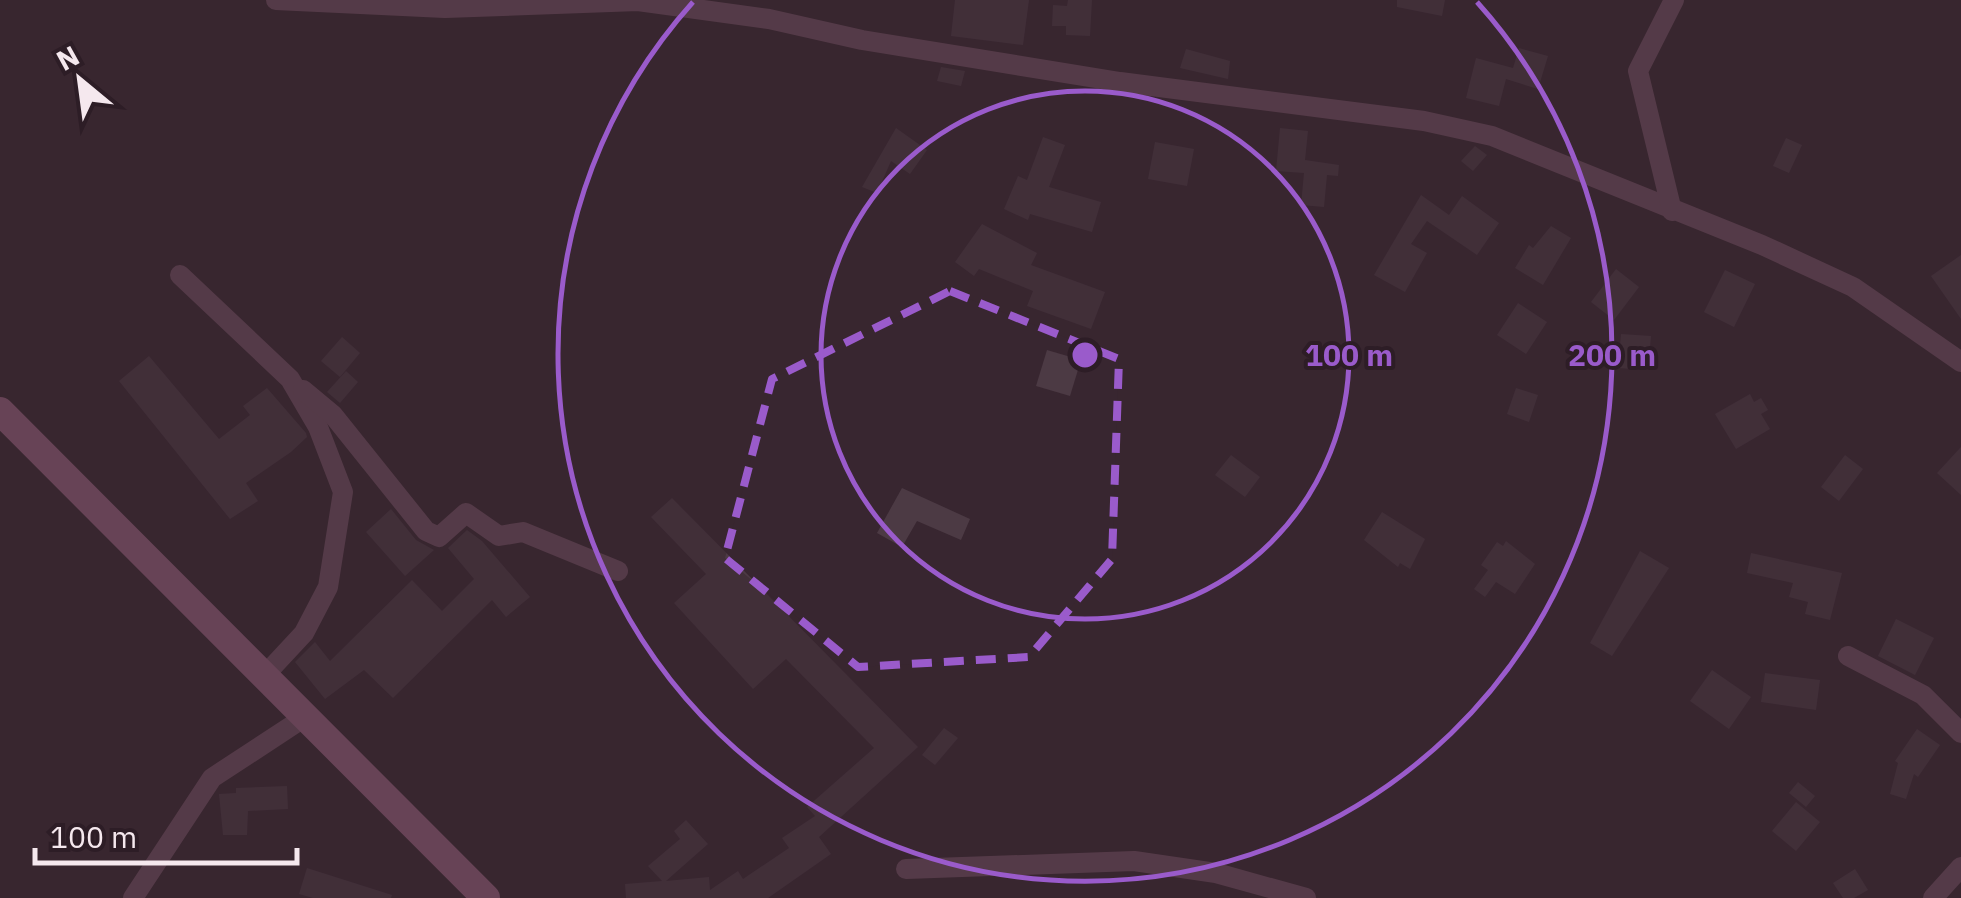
<svg xmlns="http://www.w3.org/2000/svg" width="1961" height="898" viewBox="0 0 1961 898" font-family="'IBM Plex Sans',sans-serif">
<style>
.building{fill:#4c3a44}
.lines{fill:none;stroke-linecap:round;stroke-linejoin:round}
.street{stroke:#775366;stroke-width:20}
.secondary{stroke:#a06786;stroke-width:28}
.marked{fill:none;stroke:#9a5bcb;stroke-width:8;stroke-dasharray:20 12;stroke-linejoin:round}
.ring{fill:none;stroke:#9a5bcb;stroke-width:5}
.centre{fill:#9a5bcb;stroke:#2d1d26;stroke-width:5}
.ring-label{font-size:30px;text-anchor:middle;font-weight:bold;fill:#9a5bcb;stroke:#2d1d26;stroke-width:8;stroke-linejoin:round;paint-order:stroke}
</style>
<rect width="100%" height="100%" fill="#382630"/>
<g class="building">
<path d="M955,0h74l-6,45 -72,-9z"/>
<path d="M1068,0h24l-2,36 -24,-1v-9h-14l1,-21 14,1z"/>
<path d="M1397,0h48l-3,16 -45,-9z"/>
<path d="M1519,48l29,8 -10,33 -32,-10 -7,27 -33,-8 10,-40 37,10z"/>
<path d="M1186,49l44,12 -2,18 -48,-11z"/>
<path d="M941,67l24,4 -4,15 -24,-5z"/>
<path d="M896,128l31,22 -17,24 -19,-13 -14,32 -15,-6z"/>
<path d="M1280,128l28,3 -3,29 34,5 -1,11 -11,-1 -3,32 -23,-2 3,-32 -28,-2z"/>
<path d="M1043,137l22,8 -16,42 52,15 -9,30 -62,-18 -2,6 -24,-11 14,-33 9,4z"/>
<path d="M1786,138l16,7 -13,28 -16,-7z"/>
<path d="M1155,142l39,7 -7,37 -39,-7z"/>
<path d="M1475,146l12,9 -14,16 -12,-10z"/>
<path d="M1421,195l28,20 13,-19 37,27 -22,32 -50,-34 -16,23 16,9 -22,39 -31,-17z"/>
<path d="M982,224l55,29 -6,12 74,27 -14,37 -64,-23 6,-15 -54,-22 -5,7 -19,-14z"/>
<path d="M1551,226l20,12 -28,47 -28,-17 14,-23 4,3z"/>
<path d="M1961,255v64l-30,-43z"/>
<path d="M1616,269l23,18 -25,33 -23,-18z"/>
<path d="M1725,270l30,14 -21,43 -30,-15z"/>
<path d="M1518,303l29,19 -21,32 -29,-19z"/>
<path d="M1621,334l30,2 -3,34 -30,-2z"/>
<path d="M342,337l18,16 -20,24 -19,-16z"/>
<path d="M1047,350l34,10 -11,36 -34,-10z"/>
<path d="M149,356l70,83 31,-24 -7,-9 24,-18 39,45 1,4 -16,15 -45,31 12,18 -28,18 -111,-138z"/>
<path d="M346,371l12,11 -18,21 -13,-11z"/>
<path d="M1516,388l22,7 -9,27 -22,-8z"/>
<path d="M1750,394l4,8 7,-4 7,12 -7,4 9,15 -34,20 -21,-35z"/>
<path d="M1961,447v48l-24,-22z"/>
<path d="M1231,455l29,22 -15,20 -30,-22z"/>
<path d="M1845,455l18,14 -24,32 -18,-14z"/>
<path d="M902,488l68,31 -9,21 -44,-19 -15,26 -25,-14z"/>
<path d="M672,498l246,249 -99,90 12,17 -63,44h-142l-1,-14 37,-3 -14,-15 32,-27 -6,-8 12,-11 22,24 -42,37 43,-4 1,13 28,-19 5,8 46,-31 -7,-10 33,-22 -8,-9 67,-59 -88,-89 -33,30 -79,-86 32,-29 -55,-57z"/>
<path d="M391,509l25,31 18,10 -29,26 -39,-44z"/>
<path d="M1382,512l43,27 -15,30 -10,-6 -2,4 -34,-27z"/>
<path d="M467,530l15,11 48,56 -24,20 -14,-17 -99,98 -29,-28 -39,29 -30,-37 20,-20 15,19 82,-81 30,31 32,-32 -26,-31z"/>
<path d="M1506,541l29,23 -20,30 -19,-12 -11,15 -11,-8 14,-19 -7,-5 16,-23 6,4z"/>
<path d="M1640,551l29,17 -57,88 -22,-13z"/>
<path d="M1751,553l91,20 -12,47 -25,-6 3,-12 -19,-5 4,-14 -46,-10z"/>
<path d="M1896,619l38,19 -19,37 -37,-19z"/>
<path d="M1712,670l39,27 -22,32 -39,-28z"/>
<path d="M1765,673l55,7 -4,30 -55,-8z"/>
<path d="M944,728l14,10 -23,27 -13,-10z"/>
<path d="M1917,729l23,16 -22,32 -4,-3 -8,25 -16,-5 8,-31 -3,-2z"/>
<path d="M1798,782l17,14 -9,11 -17,-14z"/>
<path d="M287,786l1,23 -40,2 -1,24h-24l-4,-41 17,-1v-5z"/>
<path d="M1796,802l24,20 -24,29 -24,-20z"/>
<path d="M307,868l85,27 -1,3h-78l-14,-4z"/>
<path d="M1855,869l13,21 -14,8h-11l-10,-15z"/>
</g>
<g class="lines">
<g class="street">
<path d="M276,0l169,8 193,-7 131,18 93,21 258,42 304,39 68,15 270,109 91,42 108,75"/>
<path d="M1672,211l-34,-140 36,-71"/>
<path d="M180,275l110,104 28,48 25,65 -15,95 -24,46 -40,43"/>
<path d="M303,390l30,25 93,116 13,6 27,-24 33,23 24,-4 95,39"/>
<path d="M1848,656l75,39 38,38"/>
<path d="M906,869l228,-8 82,12 90,25"/>
<path d="M133,898l79,-120 93,-61"/>
<path d="M1933,898l28,-31"/>
</g>
<path class="secondary" d="M0,411l486,487"/>
</g>
<path d="M0 0H1961V898H0ZM950,291l169,68 -7,200 -83,98 -171,10 -133,-109 47,-179z" fill="#382630" fill-opacity=".55" fill-rule="evenodd"/>
<path class="marked" d="M950,291l169,68 -7,200 -83,98 -171,10 -133,-109 47,-179z"/>
<g class="ring">
<circle cx="1085" cy="355" r="264"/>
<path d="M1477 2A527 527 0 1 1 693 2"/>
</g>
<circle cx="1085" cy="355" r="15" class="centre"/>
<g class="ring-label">
<text x="1349" y="366">100 m</text>
<text x="1612" y="366">200 m</text>
</g>
<g transform="translate(80 80) rotate(331)" stroke="#2d1d26" stroke-width="8" paint-order="stroke">
<path d="M0-8L18 38L0 25L-18 38Z" fill="#f5e8ee"/>
<text y="-15" font-size="28" font-weight="bold" text-anchor="middle" fill="#f5e8ee">N</text>
</g>
<path d="M35 848v15h262v-15" fill="none" stroke="#f5e8ee" stroke-width="5"/>
<text x="50" y="848" font-size="30" fill="#f5e8ee" stroke="#2d1d26" stroke-width="8" paint-order="stroke">100 m</text>
</svg>
